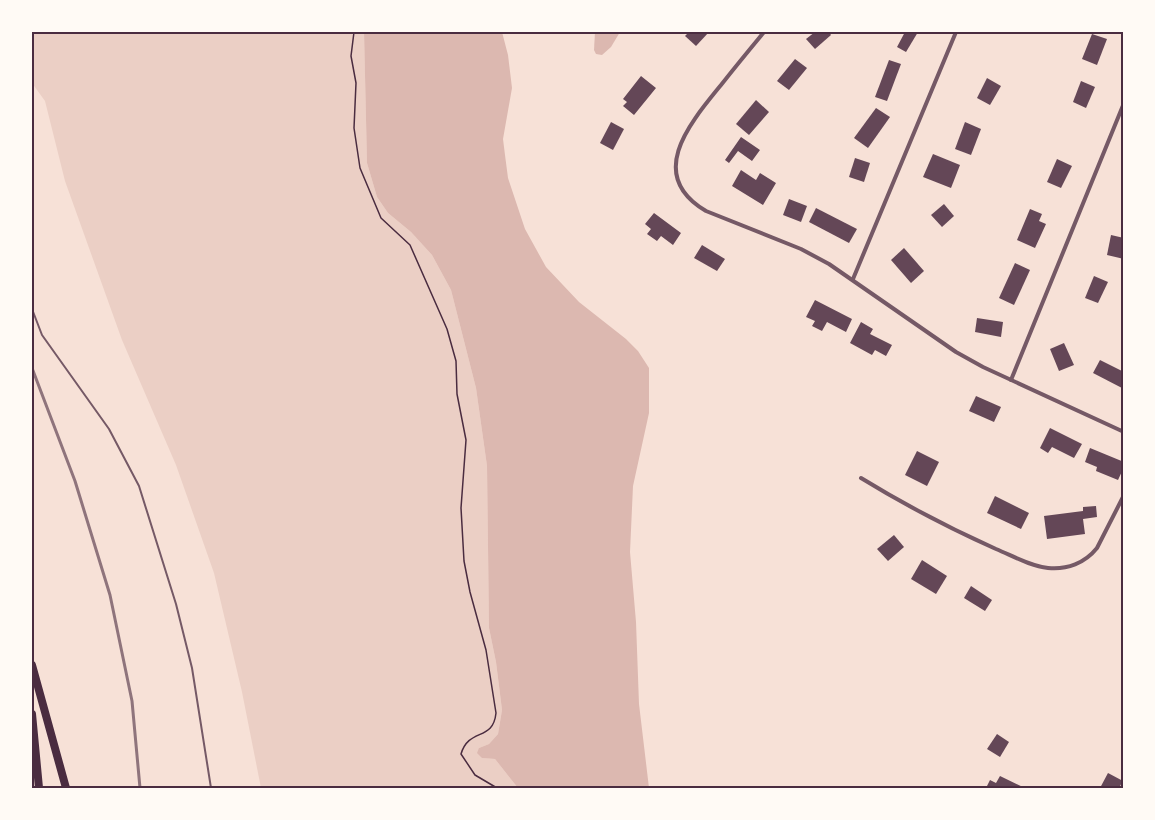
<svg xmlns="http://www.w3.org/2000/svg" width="1155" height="820" viewBox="0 0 1155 820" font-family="'Exo 2',sans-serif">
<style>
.green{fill:#ebcfc5}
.water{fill:#dcb8b0}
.building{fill:#644757}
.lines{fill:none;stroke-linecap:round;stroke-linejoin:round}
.path{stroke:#4a2c40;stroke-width:1.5}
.service{stroke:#755966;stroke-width:2}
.minor{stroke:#755966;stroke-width:4}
.motorway{stroke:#4a2c40;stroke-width:8}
.rail{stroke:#8f747c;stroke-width:3}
.neatline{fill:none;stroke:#4a2c40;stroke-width:2}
</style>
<rect width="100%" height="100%" fill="#f7e1d7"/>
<path class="green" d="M32,32h332l3,131 10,34 11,16 23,19 21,23 19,35 25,98 11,78 2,162 7,34 6,48 -4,24 -9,10 -10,4 3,10 13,1 23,29h-257l-19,-96 -28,-119 -38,-108 -54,-125 -57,-159 -20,-80 -13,-18z"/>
<g class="water">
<path d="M364,32h138l6,23 4,33 -9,51 2,16 3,23 17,51 21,38 33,35 47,37 12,12 11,17v45l-16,73 -3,66 6,70 3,82 10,84h-131l-23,-29 -13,-1 -5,-5 2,-5 10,-4 9,-10 4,-24 -6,-48 -7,-34 -2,-162 -11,-78 -25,-98 -19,-35 -21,-23 -23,-19 -11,-16 -10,-34z"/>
<path d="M595,32h25l-9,15 -9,8 -6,-1 -2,-4z"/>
</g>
<g class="building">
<path d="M689,32h20l-13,14 -11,-10z"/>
<path d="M815,32h14l2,3 -16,14 -9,-10z"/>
<path d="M905,32h13l-12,20 -9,-5z"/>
<path d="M1092,34l15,5 -10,26 -15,-6z"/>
<path d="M795,59l12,9 -18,22 -12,-9z"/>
<path d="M889,60l12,4 -14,37 -12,-4z"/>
<path d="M641,76l15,12 -22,27 -11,-9 4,-4 -4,-3z"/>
<path d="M987,78l14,8 -11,19 -13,-7z"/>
<path d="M1081,81l14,6 -9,21 -13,-6z"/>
<path d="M756,100l13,12 -20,23 -13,-11z"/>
<path d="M876,108l14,9 -22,31 -14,-10z"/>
<path d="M611,122l13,7 -11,21 -13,-7z"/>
<path d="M965,122l16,7 -10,26 -16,-6z"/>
<path d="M741,137l19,13 -8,11 -14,-10 -9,12 -4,-3z"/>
<path d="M933,154l27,11 -9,23 -28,-11z"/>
<path d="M855,158l15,5 -6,19 -15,-5z"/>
<path d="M1057,159l15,7 -11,22 -14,-6z"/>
<path d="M741,170l15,10 4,-7 16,10 -13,22 -31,-19z"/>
<path d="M789,199l18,7 -6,16 -18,-7z"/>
<path d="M944,204l10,12 -12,11 -11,-12z"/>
<path d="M816,208l41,21 -8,14 -40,-21z"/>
<path d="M1030,209l12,5 -3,7 7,3 -11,24 -18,-8z"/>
<path d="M654,213l27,20 -8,12 -12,-9 -4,5 -10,-7 4,-5 -6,-5z"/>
<path d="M1111,235l13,3v21l-17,-4z"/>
<path d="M702,245l23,14 -8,12 -23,-13z"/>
<path d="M904,248l20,23 -13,12 -20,-23z"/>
<path d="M1015,263l15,7 -16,35 -15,-7z"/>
<path d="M1094,276l14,6 -10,21 -13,-5z"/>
<path d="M815,300l37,19 -6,13 -19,-10 -5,9 -10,-5 3,-5 -9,-4z"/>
<path d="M977,318l26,4 -2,15 -26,-5z"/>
<path d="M861,322l12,7 -3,5 22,11 -6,11 -11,-6 -3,5 -22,-12z"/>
<path d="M1064,343l10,22 -15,6 -9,-22z"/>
<path d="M1100,360l24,12 -2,16 -29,-15z"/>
<path d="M976,396l25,11 -7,15 -25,-11z"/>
<path d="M1050,428l32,16 -8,14 -22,-11 -4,6 -8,-5z"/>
<path d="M1090,448l34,14v5l-6,13 -22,-9 1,-4 -12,-5z"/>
<path d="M917,451l22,11 -12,24 -22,-11z"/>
<path d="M995,496l34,17 -8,16 -34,-16z"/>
<path d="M1096,506l1,11 -14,2 2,15 -38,5 -3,-23 39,-5v-4z"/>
<path d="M894,535l10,12 -16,14 -11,-12z"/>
<path d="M922,560l25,16 -11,18 -25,-15z"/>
<path d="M971,586l21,14 -7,11 -21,-13z"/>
<path d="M997,734l12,8 -9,15 -13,-8z"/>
<path d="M1108,773l15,8 -4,7h-19z"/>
<path d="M1000,776l25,12h-39l4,-8 6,3z"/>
</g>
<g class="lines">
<path class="path" d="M354,32l-3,24 5,27 -2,45 6,40 21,50 29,27 37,84 9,32 1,33 9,46 -5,68 3,53 6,31 16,58 10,63c-3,29 -27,14 -35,41l14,21 22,13"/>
<path class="service" d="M32,309l10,26 67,94 30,57 37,118 16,64 19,120"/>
<g class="minor">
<path d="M764,32c-14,17 -29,35 -43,53 -31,38 -76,90 -15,126l95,38 28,15 127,88 27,15 141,65"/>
<path d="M853,279l103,-247"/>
<path d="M1011,380l113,-277"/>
<path d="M861,478c44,27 88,50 135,71 17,7 34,17 52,19 19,2 37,-5 49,-20l27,-53"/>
</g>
<g class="motorway">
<path d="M32,665l34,123"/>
<path d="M32,714l7,74"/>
</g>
<path class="rail" d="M32,368l43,113 35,114 22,106 8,87"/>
</g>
<rect width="1155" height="820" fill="none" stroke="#fffaf5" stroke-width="66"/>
<rect x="33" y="33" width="1089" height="754" class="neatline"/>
</svg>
